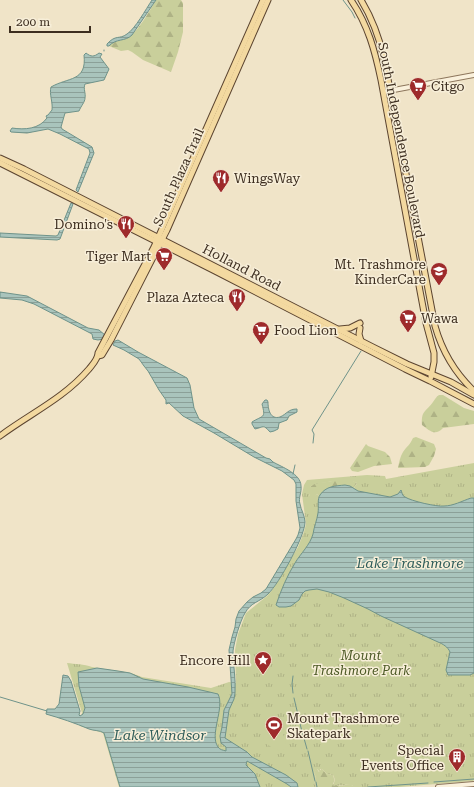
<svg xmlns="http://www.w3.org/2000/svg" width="474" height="787" viewBox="0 0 474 787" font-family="'Roboto Serif',serif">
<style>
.forest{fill:url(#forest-firs)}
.park{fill:url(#park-tufts);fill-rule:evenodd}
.pitch{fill:#c9cf9b}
.water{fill:url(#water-rules);stroke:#6f938a}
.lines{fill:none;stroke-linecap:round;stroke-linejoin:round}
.stream{stroke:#6f938a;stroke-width:1}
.minor-casing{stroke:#8d765c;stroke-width:6}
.major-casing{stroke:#5b4430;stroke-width:7}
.minor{stroke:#faf1dc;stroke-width:4}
.major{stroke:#f3d9a0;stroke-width:5}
.labels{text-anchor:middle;stroke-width:3;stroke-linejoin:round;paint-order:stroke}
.poi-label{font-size:13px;fill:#3d2e20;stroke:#f7eed8;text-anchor:end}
.street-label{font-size:13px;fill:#3d2e20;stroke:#f7eed8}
.park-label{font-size:13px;font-style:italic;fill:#4d5a26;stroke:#f7eed8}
.water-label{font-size:14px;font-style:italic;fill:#2f5d5a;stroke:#f7eed8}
</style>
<defs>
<pattern id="forest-firs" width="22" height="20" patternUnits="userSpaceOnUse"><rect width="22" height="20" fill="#c9cf9b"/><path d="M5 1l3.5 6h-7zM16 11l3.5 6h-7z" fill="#aeb285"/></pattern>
<pattern id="park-tufts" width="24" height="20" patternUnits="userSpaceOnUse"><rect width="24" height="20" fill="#c9cf9b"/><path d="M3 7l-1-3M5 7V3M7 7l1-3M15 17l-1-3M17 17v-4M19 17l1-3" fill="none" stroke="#aeb285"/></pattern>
<pattern id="water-rules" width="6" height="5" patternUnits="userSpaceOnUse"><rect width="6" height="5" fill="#a9c4bc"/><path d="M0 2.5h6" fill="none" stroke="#8ba098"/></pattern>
</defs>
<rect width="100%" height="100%" fill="#f0e4c8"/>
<g class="forest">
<path d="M156,0h25l2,3v29l-5,20 -7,20 -28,-12 -11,-8 -4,-2 -7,1 -12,-5c6,-8 13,-5 20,-9 10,-7 21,-27 27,-37z"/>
<path d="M439,395h4l21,13 10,3v13c-11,1 -20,3 -31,4 -8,9 -14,2 -21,-3 -1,-15 4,-13 11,-23 2,-3 3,-5 6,-7z"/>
<path d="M416,437l18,7 2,5 -2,7 -5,9 -4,2 -27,1c1,-6 2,-11 5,-16 4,-6 7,-7 10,-14z"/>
<path d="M366,444l2,2 17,6 5,5 2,7 -18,2 -16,6 -6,-1 -2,-3z"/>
<path d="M332,481h21l4,2 -3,4 1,2 -36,7 -2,-2 -2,2h-5l-1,-2 1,-7c6,-6 15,-4 22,-6z"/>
<path d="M316,769h1l2,3 2,-3h1l5,5 6,1c1,3 2,6 0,9l7,2 10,-2 3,2v1h-37l-2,-4c3,-4 2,-6 0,-10z"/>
</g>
<path class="park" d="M474,463v317l-1,1 -74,6h-46v-1c-6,-3 -12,1 -17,-1l-2,1 -1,-1c2,-3 2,-7 0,-10l-6,-1 -5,-5h-2v3l-3,-3 -3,4c2,4 3,6 0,10l2,4h-197l-16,-54 -23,-7 2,-13 -15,-50c8,1 17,1 25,4l39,6 11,4 69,11 18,-6 7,1 -1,-33 3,-16 8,-21 21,-17 6,-7 25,-42 6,-15 2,-8 -4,-30 2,-9 3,-5 60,-5 18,1 1,3zM332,481h20l5,2 -1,2 -2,1 1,3 -36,7 -2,-2 -3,2h-4l-1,-2 2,-1 -1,-6c7,-6 15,-3 22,-6z"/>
<path class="pitch" d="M278,728c6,4 9,15 7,21l-3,2h-2c-5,-2 -12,-5 -15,-9 -7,-8 8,-13 13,-14z"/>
<g class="water">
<path d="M152,0h4l-24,35c-7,7 -16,3 -23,11h-2v-2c9,-10 12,-4 20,-10 8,-5 19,-25 25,-34z"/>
<path d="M86,53c5,4 8,4 13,0l3,1 -2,3 9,12 -5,11 -19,4c-2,5 1,9 0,14 0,4 -4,8 -6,13l-14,2 -4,14 1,2 30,18 2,6 -16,39 -2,-2 14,-37 -1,-4 -29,-15 -12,-5 -21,4 -16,-1 -1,-1 2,-3c13,2 27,1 35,-10l-1,-2 2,-1 4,-5c1,-8 -3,-16 -1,-23 17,-10 36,-5 33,-32z"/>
<path d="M71,203l2,1 -13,35 -3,1 -57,-3v-4l56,3 2,-1z"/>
<path d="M0,292l27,4 61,32 11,2 6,5 -2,4 -5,1 -5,-1 -1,-5 -58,-30 -12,-4 -22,-2z"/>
<path d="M118,340l20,12 49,26 3,7 4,23 5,11 67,39 4,1 3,3c9,5 28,12 28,24 1,6 -3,12 -1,18 1,6 5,12 5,18 0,14 -26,62 -37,72 -8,8 -17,8 -23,19 -5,8 -11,29 -12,38 0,14 3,28 2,42l-1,6 -5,11 -4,28 22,14 5,5 34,18 11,8 1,4h-7l-4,-3 -40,-23 -1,4 9,9 5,13h-140l-16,-54c-4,-3 -10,-2 -15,-4 -14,-6 -29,-11 -43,-15l1,-5h8l4,-5 4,-29 5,1 3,5 9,30 -1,4 1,1 3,-2 2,-6 -6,-22 -1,-14 19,-4 21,3 12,2 13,6 45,8 30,7c7,14 -9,41 0,53 2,3 5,3 8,4v-4l-5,-4 -1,-7 2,-9 2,-17 8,-16 -3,-44 3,-13 3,-10 1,-8 3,-8 8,-9 6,-5 8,-4 5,-4 30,-50 2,-4 2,-7 -4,-27v-17l-2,-4 -12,-9 -28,-14 -40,-24 -31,-17 -14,-13 -3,1v-4l-7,-10 -11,-19 -4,-5 -5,-7 -15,-9 -11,-5 2,-4z"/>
<path d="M265,400h2l1,2c0,7 2,18 12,15 7,-3 8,-8 17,-8v3l-8,4 -2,4 -8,3 -1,6 -4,2 -4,1c-7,-8 -6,-5 -15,-3l-3,-5v-2c11,-7 14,-3 10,-18z"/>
<path d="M345,485l5,1 8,5 32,6 8,-3 3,-4c1,2 1,6 4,7 6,4 32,10 39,9 9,0 18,-5 27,-8h3v175l-4,2h-22l-2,-5 4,-18c-2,-5 -7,-8 -12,-10l-57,-26 -13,-7 -24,-11 -15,-6 -12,-3 -8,1 -4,1 -3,3 -3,6 -8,6 -5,1h-7l-3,-2c5,-15 11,-29 19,-42 6,-10 15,-18 18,-29 1,-7 4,-14 5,-21 1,-6 -1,-14 2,-18 6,-9 15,-9 25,-10z"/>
</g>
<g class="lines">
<g class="stream">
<path d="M343,0l9,12 3,6"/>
<path d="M104,51v-1"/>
<path d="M313,443l1,-9 -2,-4 49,-79"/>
<path d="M293,474l2,-9"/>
<path d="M293,693l-1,-9 1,-8"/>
<path d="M0,697l47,14"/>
<path d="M294,698l5,21"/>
<path d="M300,724l7,25"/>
<path d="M308,751l7,30"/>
<path d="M316,782l1,5"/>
<path d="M434,782l40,-3"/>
<path d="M368,787l60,-4"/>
</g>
<defs>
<g id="minor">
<path d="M383,92l91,-17"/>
<path d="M438,787l36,-3"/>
</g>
<g id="major">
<path d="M351,0c17,25 24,51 30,80l39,211 6,32 8,30v9l-3,15"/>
<path d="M361,0c11,18 18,37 23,58l51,268c7,25 20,47 39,65"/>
<path d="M0,158l24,11 349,178 34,17 44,18 23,13"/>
<path d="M0,163l215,108 190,98 25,12 44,23"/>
<path d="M360,328l-1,6 2,7"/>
<path d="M340,329l10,-1 10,-5"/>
<path d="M98,356l4,-1 9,-15 56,-110 101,-230"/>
<path d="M0,436c31,-23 63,-37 89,-67 4,-5 9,-10 9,-16l56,-106 109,-247"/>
</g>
</defs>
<use href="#minor" class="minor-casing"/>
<use href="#major" class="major-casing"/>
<use href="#minor" class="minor"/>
<use href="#major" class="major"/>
</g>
<defs>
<symbol id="supermarket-pin" viewBox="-11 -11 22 30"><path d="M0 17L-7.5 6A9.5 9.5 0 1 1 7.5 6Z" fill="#9e2a2b" stroke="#f7eed8"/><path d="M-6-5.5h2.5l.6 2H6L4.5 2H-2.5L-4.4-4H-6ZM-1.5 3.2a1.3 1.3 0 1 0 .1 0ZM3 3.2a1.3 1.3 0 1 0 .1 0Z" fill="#fff"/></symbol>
<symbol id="restaurant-pin" viewBox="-11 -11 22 30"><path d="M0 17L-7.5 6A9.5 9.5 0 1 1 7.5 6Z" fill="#9e2a2b" stroke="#f7eed8"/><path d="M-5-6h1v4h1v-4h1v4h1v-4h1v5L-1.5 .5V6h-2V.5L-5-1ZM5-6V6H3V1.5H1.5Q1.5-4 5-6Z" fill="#fff"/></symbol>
<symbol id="school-pin" viewBox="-11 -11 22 30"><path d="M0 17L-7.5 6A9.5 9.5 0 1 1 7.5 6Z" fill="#9e2a2b" stroke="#f7eed8"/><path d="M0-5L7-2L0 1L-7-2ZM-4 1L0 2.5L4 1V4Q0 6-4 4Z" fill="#fff"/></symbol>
<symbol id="sight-pin" viewBox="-11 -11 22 30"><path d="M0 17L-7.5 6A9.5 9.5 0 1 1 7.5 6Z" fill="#9e2a2b" stroke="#f7eed8"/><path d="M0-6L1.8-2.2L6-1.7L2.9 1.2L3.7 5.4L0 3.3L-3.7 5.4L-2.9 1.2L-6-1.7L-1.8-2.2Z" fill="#fff"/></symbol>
<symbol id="stadium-pin" viewBox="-11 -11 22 30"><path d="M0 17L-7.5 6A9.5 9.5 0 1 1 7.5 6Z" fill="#9e2a2b" stroke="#f7eed8"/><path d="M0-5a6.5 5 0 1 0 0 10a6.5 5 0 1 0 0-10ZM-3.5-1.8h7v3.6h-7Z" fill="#fff"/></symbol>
<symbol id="building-pin" viewBox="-11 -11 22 30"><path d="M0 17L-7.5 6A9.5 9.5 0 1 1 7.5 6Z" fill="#9e2a2b" stroke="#f7eed8"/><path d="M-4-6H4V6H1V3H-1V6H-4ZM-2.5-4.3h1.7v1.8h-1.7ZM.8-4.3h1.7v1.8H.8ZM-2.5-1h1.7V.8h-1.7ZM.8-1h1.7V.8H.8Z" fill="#fff"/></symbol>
</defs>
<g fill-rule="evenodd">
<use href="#supermarket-pin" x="408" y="76" width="20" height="27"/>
<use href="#restaurant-pin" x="211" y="168" width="20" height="27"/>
<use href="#restaurant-pin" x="116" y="214" width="20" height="27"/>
<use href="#supermarket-pin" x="154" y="246" width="20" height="27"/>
<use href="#school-pin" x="429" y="261" width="20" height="27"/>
<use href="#restaurant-pin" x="227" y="287" width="20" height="27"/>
<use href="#supermarket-pin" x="398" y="308" width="20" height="27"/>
<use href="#supermarket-pin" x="251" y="320" width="20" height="27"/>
<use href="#sight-pin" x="253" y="650" width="20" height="27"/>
<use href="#stadium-pin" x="264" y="715" width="20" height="27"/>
<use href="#building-pin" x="447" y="747" width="20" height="27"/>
</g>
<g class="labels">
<g class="poi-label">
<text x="431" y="91" text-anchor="start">Citgo</text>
<text x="234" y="183" text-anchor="start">WingsWay</text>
<text x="113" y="229">Domino's</text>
<text x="151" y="261">Tiger Mart</text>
<text x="426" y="269">Mt. Trashmore<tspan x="426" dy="15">KinderCare</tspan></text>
<text x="224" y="302">Plaza Azteca</text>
<text x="421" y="323" text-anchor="start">Wawa</text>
<text x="274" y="335" text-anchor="start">Food Lion</text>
<text x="250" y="665">Encore Hill</text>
<text x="287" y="723" text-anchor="start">Mount Trashmore<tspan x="287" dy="15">Skatepark</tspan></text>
<text x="444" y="755">Special<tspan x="444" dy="15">Events Office</tspan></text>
</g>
<g class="street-label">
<text transform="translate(402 140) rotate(79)" y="5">South Independence Boulevard</text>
<text transform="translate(178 177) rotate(-66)" y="5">South Plaza Trail</text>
<text transform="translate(242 267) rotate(27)" y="5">Holland Road</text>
</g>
<g class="park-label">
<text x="361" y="660">Mount<tspan x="361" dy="15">Trashmore Park</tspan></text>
</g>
<g class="water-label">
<text x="410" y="568">Lake Trashmore</text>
<text x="160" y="740">Lake Windsor</text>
</g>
</g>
<path d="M10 26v6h80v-6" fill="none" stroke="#3d2e20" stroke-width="2"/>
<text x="16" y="26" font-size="12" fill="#3d2e20" stroke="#f7eed8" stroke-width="3" paint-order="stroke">200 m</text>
</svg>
